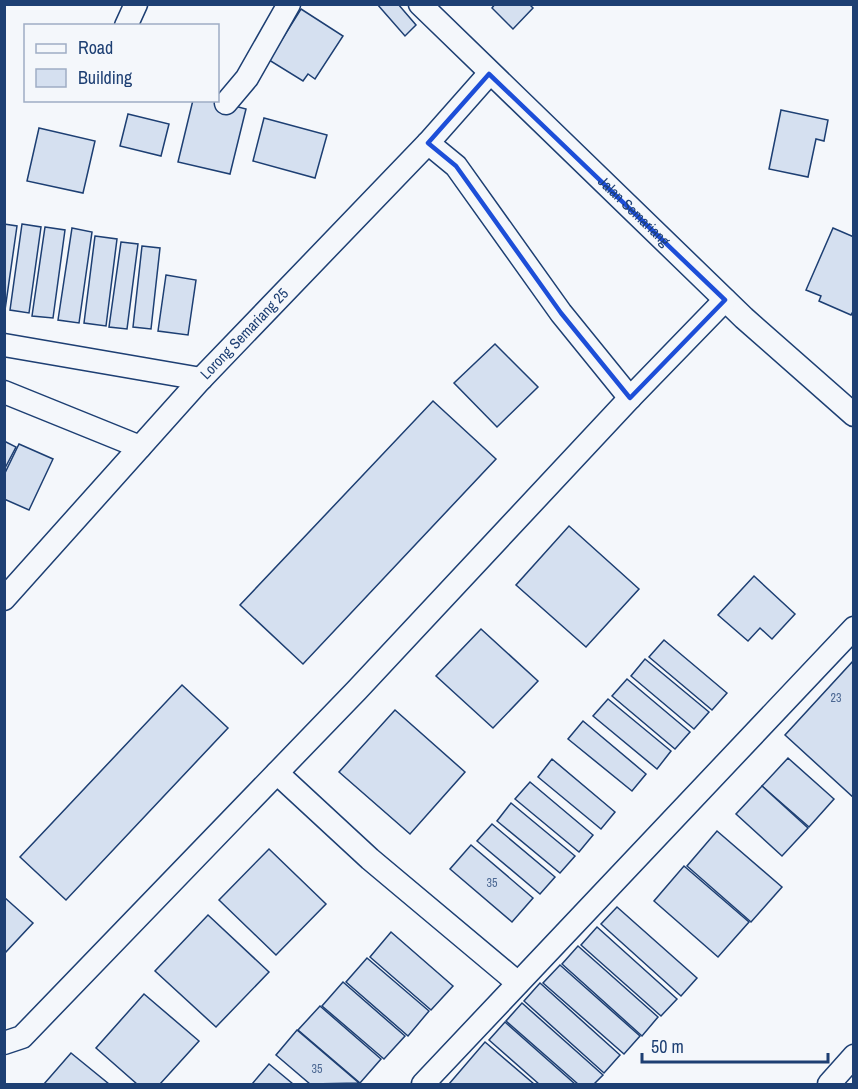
<svg xmlns="http://www.w3.org/2000/svg" width="858" height="1089" viewBox="0 0 858 1089" font-family="'Archivo Narrow',sans-serif">
<style>
.building{fill:#d5e0f0;stroke:#1d3f73;stroke-width:1.5}
.lines{fill:none;stroke-linecap:round;stroke-linejoin:round}
.minor-casing{stroke:#1d3f73;stroke-width:25}
.minor{stroke:#f4f7fb;stroke-width:22}
.marked{fill:none;stroke:#1d4ed8;stroke-width:4.5;stroke-linejoin:round}
.labels{text-anchor:middle;stroke-width:4.5;stroke-linejoin:round;paint-order:stroke}
.number-label{font-size:12px;fill:#4b6792}
.street-label{font-size:15px;fill:#1d3f73;stroke:#f4f7fb}
</style>
<rect width="100%" height="100%" fill="#f4f7fb"/>
<g class="building">
<path d="M377,4h21l18,21 -11,11z"/>
<path d="M495,4h34l4,4 -20,21 -21,-21z"/>
<path d="M301,9l42,27 -28,43 -7,-5 -5,7 -34,-21z"/>
<path d="M193,100h19l34,9 -16,65 -52,-12z"/>
<path d="M781,110l47,10 -4,21 -8,-2 -8,38 -39,-8z"/>
<path d="M128,114l41,10 -8,32 -41,-10z"/>
<path d="M264,118l63,17 -12,43 -62,-17z"/>
<path d="M39,128l56,13 -12,52 -56,-12z"/>
<path d="M4,224l13,2 -12,84 -1,-1z"/>
<path d="M22,224l19,3 -12,86 -19,-3z"/>
<path d="M45,227l20,3 -12,88 -21,-2z"/>
<path d="M72,228l20,4 -13,91 -21,-3z"/>
<path d="M833,228l21,9v73l-3,5 -32,-14 2,-5 -15,-6z"/>
<path d="M95,236l22,3 -11,87 -22,-3z"/>
<path d="M121,242l17,2 -11,85 -18,-2z"/>
<path d="M142,246l18,2 -9,81 -18,-2z"/>
<path d="M166,275l30,5 -8,55 -30,-4z"/>
<path d="M495,344l43,43 -41,40 -43,-44z"/>
<path d="M433,401l63,58 -193,205 -63,-59z"/>
<path d="M4,441l12,6 -12,23z"/>
<path d="M19,444l34,15 -24,51 -25,-11v-24z"/>
<path d="M569,526l70,63 -53,58 -70,-62z"/>
<path d="M754,576l41,38 -23,25 -12,-11 -12,13 -30,-26z"/>
<path d="M481,629l57,52 -45,47 -57,-52z"/>
<path d="M664,640l63,53 -15,17 -63,-53z"/>
<path d="M645,659l64,53 -15,17 -63,-53z"/>
<path d="M854,660v138l-69,-63z"/>
<path d="M627,679l63,53 -15,17 -63,-53z"/>
<path d="M182,685l46,43 -162,172 -46,-43z"/>
<path d="M608,699l63,52 -14,18 -64,-53z"/>
<path d="M395,710l70,62 -55,62 -71,-62z"/>
<path d="M583,721l63,53 -14,17 -64,-52z"/>
<path d="M788,758l46,41 -25,28 -47,-41z"/>
<path d="M552,759l63,53 -14,17 -63,-52z"/>
<path d="M530,782l63,53 -14,17 -64,-53z"/>
<path d="M762,786l46,42 -26,28 -46,-42z"/>
<path d="M511,803l64,53 -15,17 -63,-52z"/>
<path d="M492,824l63,53 -15,17 -63,-53z"/>
<path d="M717,831l65,56 -31,35 -64,-56z"/>
<path d="M471,845l62,53 -21,24 -62,-53z"/>
<path d="M269,849l57,55 -50,51 -57,-55z"/>
<path d="M684,866l65,56 -31,35 -64,-56z"/>
<path d="M4,897l29,26 -29,31z"/>
<path d="M617,907l80,71 -16,18 -80,-72z"/>
<path d="M208,915l61,57 -53,55 -61,-56z"/>
<path d="M597,927l80,72 -16,17 -80,-71z"/>
<path d="M391,932l62,54 -22,24 -61,-53z"/>
<path d="M578,946l80,71 -16,19 -80,-72z"/>
<path d="M367,958l62,53 -21,25 -62,-54z"/>
<path d="M560,965l80,71 -16,18 -81,-71z"/>
<path d="M343,982l62,54 -21,23 -62,-53z"/>
<path d="M540,983l80,72 -16,18 -80,-72z"/>
<path d="M144,994l55,47 -39,43h-23l-41,-36z"/>
<path d="M522,1003l81,72 -9,9h-16l-72,-63z"/>
<path d="M320,1006l61,53 -21,24 -62,-53z"/>
<path d="M505,1022l70,62h-36l-50,-44z"/>
<path d="M297,1030l62,53 -49,1 -34,-29z"/>
<path d="M485,1042l49,42h-85z"/>
<path d="M71,1053l38,31h-65z"/>
<path d="M269,1064l24,20h-41z"/>
</g>
<g class="lines">
<defs>
<g id="minor">
<path id="s1" d="M420,4l324,314 110,97"/>
<path d="M126,26l10,-22"/>
<path d="M226,103l21,-25 42,-74"/>
<path d="M428,143l28,23 105,147 69,85"/>
<path d="M4,345l197,34"/>
<path d="M4,392l136,55"/>
<path id="s2" d="M4,599l197,-220 227,-236 61,-69"/>
<path d="M277,773l93,86 148,124"/>
<path d="M4,1043l18,-6 335,-347 273,-292 95,-98"/>
<path d="M423,1084l431,-456"/>
<path d="M829,1084l25,-28"/>
</g>
</defs>
<use href="#minor" class="minor-casing"/>
<use href="#minor" class="minor"/>
</g>
<path class="marked" d="M489,74l236,226 -95,98 -69,-85 -105,-147 -28,-23z"/>
<g class="labels">
<g class="number-label">
<text x="836" y="702">23</text>
<text x="492" y="887">35</text>
<text x="317" y="1073">35</text>
</g>
<g class="street-label">
<text dy="5" stroke="none"><textPath href="#s1" startOffset="298">Jalan Semariang</textPath></text>
<text dy="5" stroke="none"><textPath href="#s2" startOffset="358">Lorong Semariang 25</textPath></text>
</g>
</g>
<rect width="858" height="1089" fill="none" stroke="#1d3f73" stroke-width="12"/>
<rect x="24" y="24" width="195" height="78" fill="#f4f7fb" stroke="#9eadc5" stroke-width="1.5"/>
<rect x="36" y="44" width="30" height="9" fill="#f4f7fb" stroke="#9eadc5" stroke-width="1.5"/>
<text x="78" y="54" font-size="18" fill="#1d3f73">Road</text>
<rect x="36" y="69" width="30" height="18" fill="#d5e0f0" stroke="#9eadc5" stroke-width="1.5"/>
<text x="78" y="84" font-size="18" fill="#1d3f73">Building</text>
<path d="M642 1053v9h186v-9" fill="none" stroke="#1d3f73" stroke-width="3"/>
<text x="651" y="1053" font-size="18" fill="#1d3f73" stroke="#f4f7fb" stroke-width="4.5" paint-order="stroke">50 m</text>
</svg>
